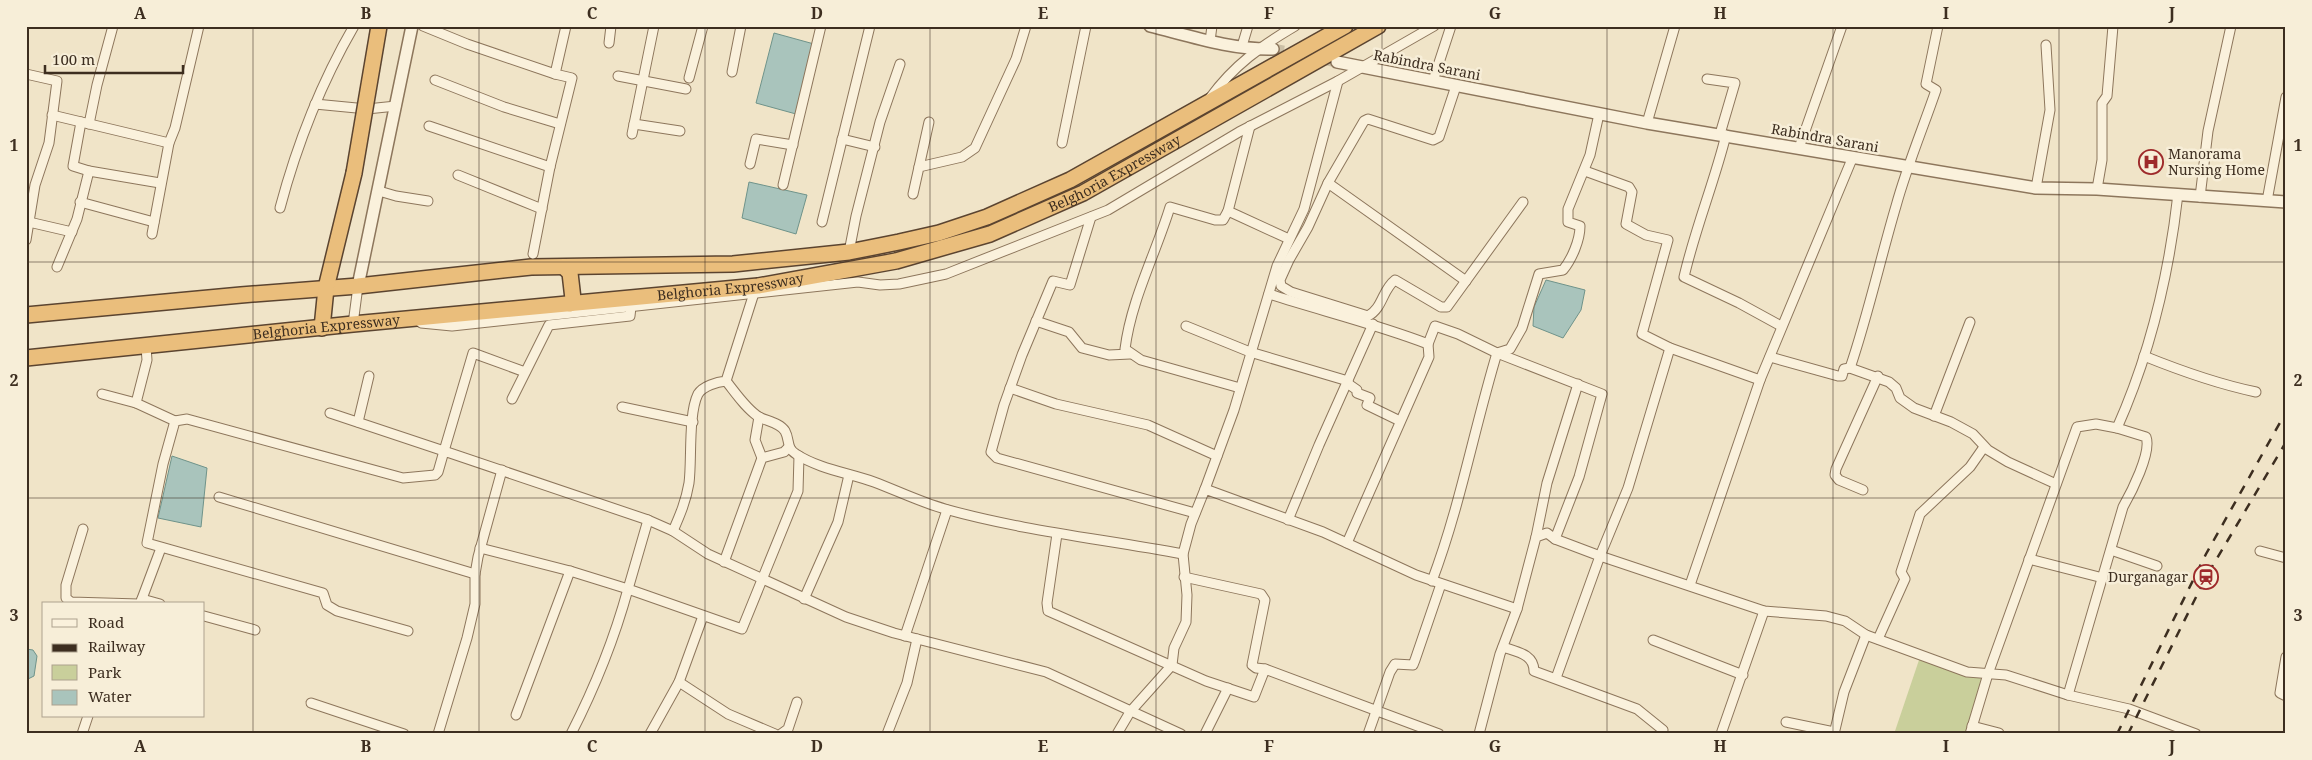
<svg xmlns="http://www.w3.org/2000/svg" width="2312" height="760" viewBox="0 0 2312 760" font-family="'Noto Serif',serif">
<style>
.green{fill:#c9cf9b}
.water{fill:#a9c4bc;stroke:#6f938a}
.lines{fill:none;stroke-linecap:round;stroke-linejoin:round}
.tertiary-tunnel{stroke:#ccc0a6;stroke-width:11;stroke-dasharray:11 5.5;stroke-linecap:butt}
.minor-casing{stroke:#8d765c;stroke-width:11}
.tertiary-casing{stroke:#8d765c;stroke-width:14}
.trunk-casing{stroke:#5b4430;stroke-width:18}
.minor{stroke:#faf1dc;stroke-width:9}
.tertiary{stroke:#faf1dc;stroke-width:11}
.trunk{stroke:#eabe7c;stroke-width:15}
.rail{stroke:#3d2e20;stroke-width:2.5;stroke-dasharray:9 9;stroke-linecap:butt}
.trunk-bridge-casing{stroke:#5b4430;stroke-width:18;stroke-linecap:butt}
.trunk-bridge{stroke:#eabe7c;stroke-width:15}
.grid{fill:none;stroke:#3d2e20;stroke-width:1;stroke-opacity:0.55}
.labels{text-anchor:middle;stroke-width:5;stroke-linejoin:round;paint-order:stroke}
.street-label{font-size:14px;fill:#3d2e20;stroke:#f7eed8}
.poi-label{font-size:14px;fill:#3d2e20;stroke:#f7eed8;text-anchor:start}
.neatline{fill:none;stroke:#3d2e20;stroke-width:2}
.grid-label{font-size:16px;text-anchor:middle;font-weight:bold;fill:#3d2e20}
</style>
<rect width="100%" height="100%" fill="#f0e4c8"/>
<path class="green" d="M1919,660l64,19 -17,55h-72z"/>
<g class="water">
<path d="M774,33l40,11 -18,70 -40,-11z"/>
<path d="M749,182l58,13 -11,39 -54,-16z"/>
<path d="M1546,280l39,10 -4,20 -18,28 -30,-12 1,-19z"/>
<path d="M172,456l35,12 -6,59 -43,-9z"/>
<path d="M26,649l7,1 4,6 -3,20 -8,4z"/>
</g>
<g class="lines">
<path class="tertiary-tunnel" d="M1273,49l64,13"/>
<defs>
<g id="minor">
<path d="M423,26l44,18 88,30"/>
<path d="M1210,41l2,-15"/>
<path d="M609,43l2,-17"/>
<path d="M1242,46l6,-20"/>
<path d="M732,72l9,-46"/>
<path d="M26,74l31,7 -8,62 -14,42 -9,55"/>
<path d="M618,76l68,13"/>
<path d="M689,78l14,-52"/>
<path d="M1707,79l28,4 -15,51"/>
<path d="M435,80l69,27 56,17"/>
<path d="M1433,81l18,-55"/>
<path d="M1456,86l-17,51 -6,3 -65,-21 -4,2 -36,62 -20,44 -19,33 -9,20 1,6 10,6 77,24c15,-8 14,-26 27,-36l46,27h6l76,-105"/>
<path d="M1210,98c24,-33 51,-52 85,-72"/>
<path d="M315,104l52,5 29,-3"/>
<path d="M52,115l117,28"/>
<path d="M81,122l-8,44 16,5"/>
<path d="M1647,123l28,-97"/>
<path d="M89,124l8,-39 16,-59"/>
<path d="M634,124l46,7"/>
<path d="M429,126l121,41"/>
<path d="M1250,126l-22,85 61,28"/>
<path d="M632,134l22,-108"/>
<path d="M1726,135c-12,48 -31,94 -42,142l55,26 42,23"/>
<path d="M842,139l33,8"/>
<path d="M1062,143l24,-117"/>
<path d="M1799,148l43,-122"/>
<path d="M750,164l6,-25 37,6"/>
<path d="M919,167l10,-45"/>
<path d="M1585,171l44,16 3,5 -6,32 20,11 22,5 -26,94 28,14 90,32"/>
<path d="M458,175l84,34"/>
<path d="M1328,183l138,98"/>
<path d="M783,185l38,-159"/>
<path d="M2036,188l14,-78 -4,-65"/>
<path d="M2097,189l5,-29v-57l5,-7 6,-70"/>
<path d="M379,191l17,5 32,5"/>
<path d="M913,194l6,-27 43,-10 13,-9 41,-89 10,-33"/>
<path d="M2200,197l8,-66 23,-105"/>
<path d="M2267,201l19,-104"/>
<path d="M80,202l74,20"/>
<path d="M280,208c17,-64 41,-125 74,-182"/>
<path d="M1228,211l-5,9h-8l-45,-13c-14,46 -39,93 -45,142l16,11 99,28"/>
<path d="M1091,217l-21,68 -17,-4 -31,74 -18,50 -13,47 6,6 198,55"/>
<path d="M29,222l43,10"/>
<path d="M822,222l48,-196"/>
<path d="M152,234l17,-91 6,-15 24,-102"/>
<path d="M849,252l7,-36 24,-94 20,-58"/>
<path d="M533,254l17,-87 22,-89 -17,-4 11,-48"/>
<path d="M57,267l20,-48 12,-48 71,12"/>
<path d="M1269,294c53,17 107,30 159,50l7,-18 23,8 39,19 105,41 -23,83 -24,62"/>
<path d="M1036,321l33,11 13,16 27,7 21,-1"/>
<path d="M421,323l31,3 406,-44 22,3 19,-1 47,-10 162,-64 131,-78 99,-51 96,-55"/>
<path d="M353,324l5,-38"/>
<path d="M1186,326l64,26 98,29"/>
<path d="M146,347l1,13 -11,43 39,18"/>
<path d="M2144,356c37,15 74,28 112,36"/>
<path d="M1770,357l68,19h4l2,-7 6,-1 39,14 7,6 4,10 14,10 37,14 22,12 15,16 20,12 48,22"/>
<path d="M1850,368c18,-53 30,-108 46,-162 11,-40 27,-78 40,-116l-10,-6 12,-58"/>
<path d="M726,381c9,11 20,28 33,36 8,4 21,6 26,14 5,9 1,17 11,23 23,15 53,19 78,28 24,9 46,20 71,27 78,22 159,30 238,45"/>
<path d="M1347,383l10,7v3l13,5 -3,7 33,16"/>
<path d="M1010,388l46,16 92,21 69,31"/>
<path d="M102,394l34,9"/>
<path d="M512,399l37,-74 81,-9 1,-9"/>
<path d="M622,407l71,15"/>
<path d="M330,413l114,38 29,-98 52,19"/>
<path d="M1934,416l36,-94"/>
<path d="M759,417l-4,23 7,18"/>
<path d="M358,422l11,-46"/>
<path d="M1205,489l29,-79 43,-144 27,-57 34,-128"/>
<path d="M1863,490l-24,-10 -4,-5 1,-6 42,-93"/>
<path d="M219,497l256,77"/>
<path d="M648,520l-20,69 114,40 56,-138 1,-35"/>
<path d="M1288,520l31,-75 54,-121"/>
<path d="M83,529l-17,56v13l5,4 68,2"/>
<path d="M673,531c7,-16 13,-30 16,-48 3,-22 -1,-69 9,-89 5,-8 19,-12 28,-13l29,-91"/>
<path d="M1057,534l-10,69 1,8 158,70 48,16 11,-28 174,65"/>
<path d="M1536,537l11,-54 31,-99"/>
<path d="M1347,543l82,-186 -1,-13"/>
<path d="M480,548l90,23 58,18c-14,51 -33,98 -57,145"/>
<path d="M2111,550l46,16"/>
<path d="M2260,551l26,7"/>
<path d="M2029,559l74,19"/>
<path d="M724,562l38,-104 22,-6 5,-5"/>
<path d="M1184,577l77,17 4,6 -13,65 4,3 9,1"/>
<path d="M1432,581c28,-74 42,-152 65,-228l13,-4 12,-21 17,-54 24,-4c9,-11 17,-30 17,-44l-12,-4v-13l22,-54 9,-41"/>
<path d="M1690,585l70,-205 92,-221"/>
<path d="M142,599l18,5"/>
<path d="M804,599l34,-77 11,-47"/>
<path d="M140,604l21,-56"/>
<path d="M204,616l51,14"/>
<path d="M408,631l-71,-20 -10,-6 -4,-12 -176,-50 16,-79 12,-43 12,-2 216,59 32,-3 3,-3 6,-21 204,69 25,11 35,23 138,63 48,16 152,39 135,62"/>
<path d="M905,636l42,-126"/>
<path d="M1878,639l27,-60 -4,-7 19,-58 50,-47 14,-20"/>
<path d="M1653,640l90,35"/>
<path d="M1503,647c14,5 31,7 31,24l103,38 26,21 -1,4"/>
<path d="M2286,657l-6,36 6,3"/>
<path d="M1556,678l44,-122 28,-68 42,-140"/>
<path d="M679,682l49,32 47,20"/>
<path d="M2068,695l55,-188c8,-14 29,-55 23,-70l-29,-9"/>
<path d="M311,703l93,31"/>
<path d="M516,715l54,-144"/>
<path d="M1786,722l48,10"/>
<path d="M1972,726l27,7"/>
<path d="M82,734l6,-18"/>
<path d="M438,734l29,-96 8,-34v-30l3,-17 24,-87"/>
<path d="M650,734l29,-52 24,-66"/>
<path d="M781,734l7,-5 9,-27"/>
<path d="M887,734l20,-51 10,-44"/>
<path d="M1117,734l13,-22 42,-47 2,-17 12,-26 1,-27 -4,-41 8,-30 14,-35 118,43 93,43 101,34 19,-72 11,-4 8,6 45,17 164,55 62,5 19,5 21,14 101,37 39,3 62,20 61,14 67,25"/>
<path d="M1205,734l23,-46"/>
<path d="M1368,734l22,-62 5,-8 18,1 2,-5 26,-76"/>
<path d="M1479,734l21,-80 17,-45"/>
<path d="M1721,734l43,-123"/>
<path d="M1834,734l10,-42 22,-57"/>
<path d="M1970,734l18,-60 89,-247 19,-3 21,4c33,-74 52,-154 61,-234"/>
</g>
<g id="tertiary">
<path d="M1150,26c40,10 82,24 123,23"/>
<path d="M1337,62l310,61 389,65 61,1 189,13"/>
<path d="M358,286l54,-260"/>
</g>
<g id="trunk">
<path d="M564,267l6,6 3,26 -3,5"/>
<path d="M26,315l215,-20 117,-9 173,-19 202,-3 116,-12 50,-10 40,-9 48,-16 83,-37 275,-154"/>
<path d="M322,328l4,-40 28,-115"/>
<path id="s1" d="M26,358l327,-34 405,-38 138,-25 94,-27 93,-41 295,-167"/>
</g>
</defs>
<use href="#minor" class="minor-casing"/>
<use href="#tertiary" class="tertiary-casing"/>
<use href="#trunk" class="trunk-casing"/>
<use href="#minor" class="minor"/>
<use href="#tertiary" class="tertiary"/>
<use href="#trunk" class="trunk"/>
<g class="rail">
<path d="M2117,734l89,-180 80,-142"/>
<path d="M2128,734l78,-157 80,-135"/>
</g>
<defs>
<path id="trunk-bridge" d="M354,173l25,-147"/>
</defs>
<use href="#trunk-bridge" class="trunk-bridge-casing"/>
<use href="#trunk-bridge" class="trunk-bridge"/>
</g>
<path class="grid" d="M253,26v708M479,26v708M705,26v708M930,26v708M1156,26v708M1382,26v708M1607,26v708M1833,26v708M2059,26v708M26,262h2260M26,498h2260"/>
<defs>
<symbol id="hospital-ring" viewBox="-11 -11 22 22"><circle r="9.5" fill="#f7eed8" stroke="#9e2a2b" stroke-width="1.5"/><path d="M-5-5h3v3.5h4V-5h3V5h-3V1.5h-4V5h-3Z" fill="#9e2a2b"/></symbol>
<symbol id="station-ring" viewBox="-11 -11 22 22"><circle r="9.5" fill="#f7eed8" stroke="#9e2a2b" stroke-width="1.5"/><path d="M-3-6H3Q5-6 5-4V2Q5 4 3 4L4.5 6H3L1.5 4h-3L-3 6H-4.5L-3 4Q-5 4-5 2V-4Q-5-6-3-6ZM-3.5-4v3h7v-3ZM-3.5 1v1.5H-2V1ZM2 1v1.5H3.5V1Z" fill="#9e2a2b"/></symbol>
</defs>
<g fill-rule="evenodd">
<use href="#hospital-ring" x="2137" y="148" width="28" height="28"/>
<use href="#station-ring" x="2192" y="563" width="28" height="28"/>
</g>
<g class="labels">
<g class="street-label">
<text transform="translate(1427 65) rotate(11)" y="5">Rabindra Sarani</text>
<text transform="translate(1825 138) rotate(10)" y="5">Rabindra Sarani</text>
<text dy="5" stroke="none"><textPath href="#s1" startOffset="1112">Belghoria Expressway</textPath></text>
<text dy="5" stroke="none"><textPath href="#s1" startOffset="708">Belghoria Expressway</textPath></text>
<text dy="5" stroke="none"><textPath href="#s1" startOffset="302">Belghoria Expressway</textPath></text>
</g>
<g class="poi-label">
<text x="2168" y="159">Manorama<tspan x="2168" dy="16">Nursing Home</tspan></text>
<text x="2188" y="582" text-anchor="end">Durganagar</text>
</g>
</g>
<rect width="2312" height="760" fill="none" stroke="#f7eed8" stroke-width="55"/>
<rect x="42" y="602" width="162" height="115" fill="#f7eed8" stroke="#ada18e"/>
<rect x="52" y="619" width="25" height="8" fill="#faf1dc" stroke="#ada18e"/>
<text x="88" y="628" font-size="15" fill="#3d2e20">Road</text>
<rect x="52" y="644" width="25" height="8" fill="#3d2e20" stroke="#ada18e"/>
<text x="88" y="652" font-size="15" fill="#3d2e20">Railway</text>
<rect x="52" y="665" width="25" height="15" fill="#c9cf9b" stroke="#ada18e"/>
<text x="88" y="678" font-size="15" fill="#3d2e20">Park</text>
<rect x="52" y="690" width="25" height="15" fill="#a9c4bc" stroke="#ada18e"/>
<text x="88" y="702" font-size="15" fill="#3d2e20">Water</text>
<path d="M45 65v8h138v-8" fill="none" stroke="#3d2e20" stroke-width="2.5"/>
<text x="52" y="65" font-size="15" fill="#3d2e20" stroke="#f7eed8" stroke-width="4" paint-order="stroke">100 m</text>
<rect x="28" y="28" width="2256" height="704" class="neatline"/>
<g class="grid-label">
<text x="140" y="19">A</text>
<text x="366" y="19">B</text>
<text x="592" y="19">C</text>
<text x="817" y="19">D</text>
<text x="1043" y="19">E</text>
<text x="1269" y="19">F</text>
<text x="1495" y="19">G</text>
<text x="1720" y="19">H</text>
<text x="1946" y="19">I</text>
<text x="2172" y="19">J</text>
<text x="14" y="151">1</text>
<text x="2298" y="151">1</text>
<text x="14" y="386">2</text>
<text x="2298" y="386">2</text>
<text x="14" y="621">3</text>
<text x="2298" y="621">3</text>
<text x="140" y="752">A</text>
<text x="366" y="752">B</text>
<text x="592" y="752">C</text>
<text x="817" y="752">D</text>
<text x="1043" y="752">E</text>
<text x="1269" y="752">F</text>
<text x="1495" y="752">G</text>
<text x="1720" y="752">H</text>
<text x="1946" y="752">I</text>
<text x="2172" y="752">J</text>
</g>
</svg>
